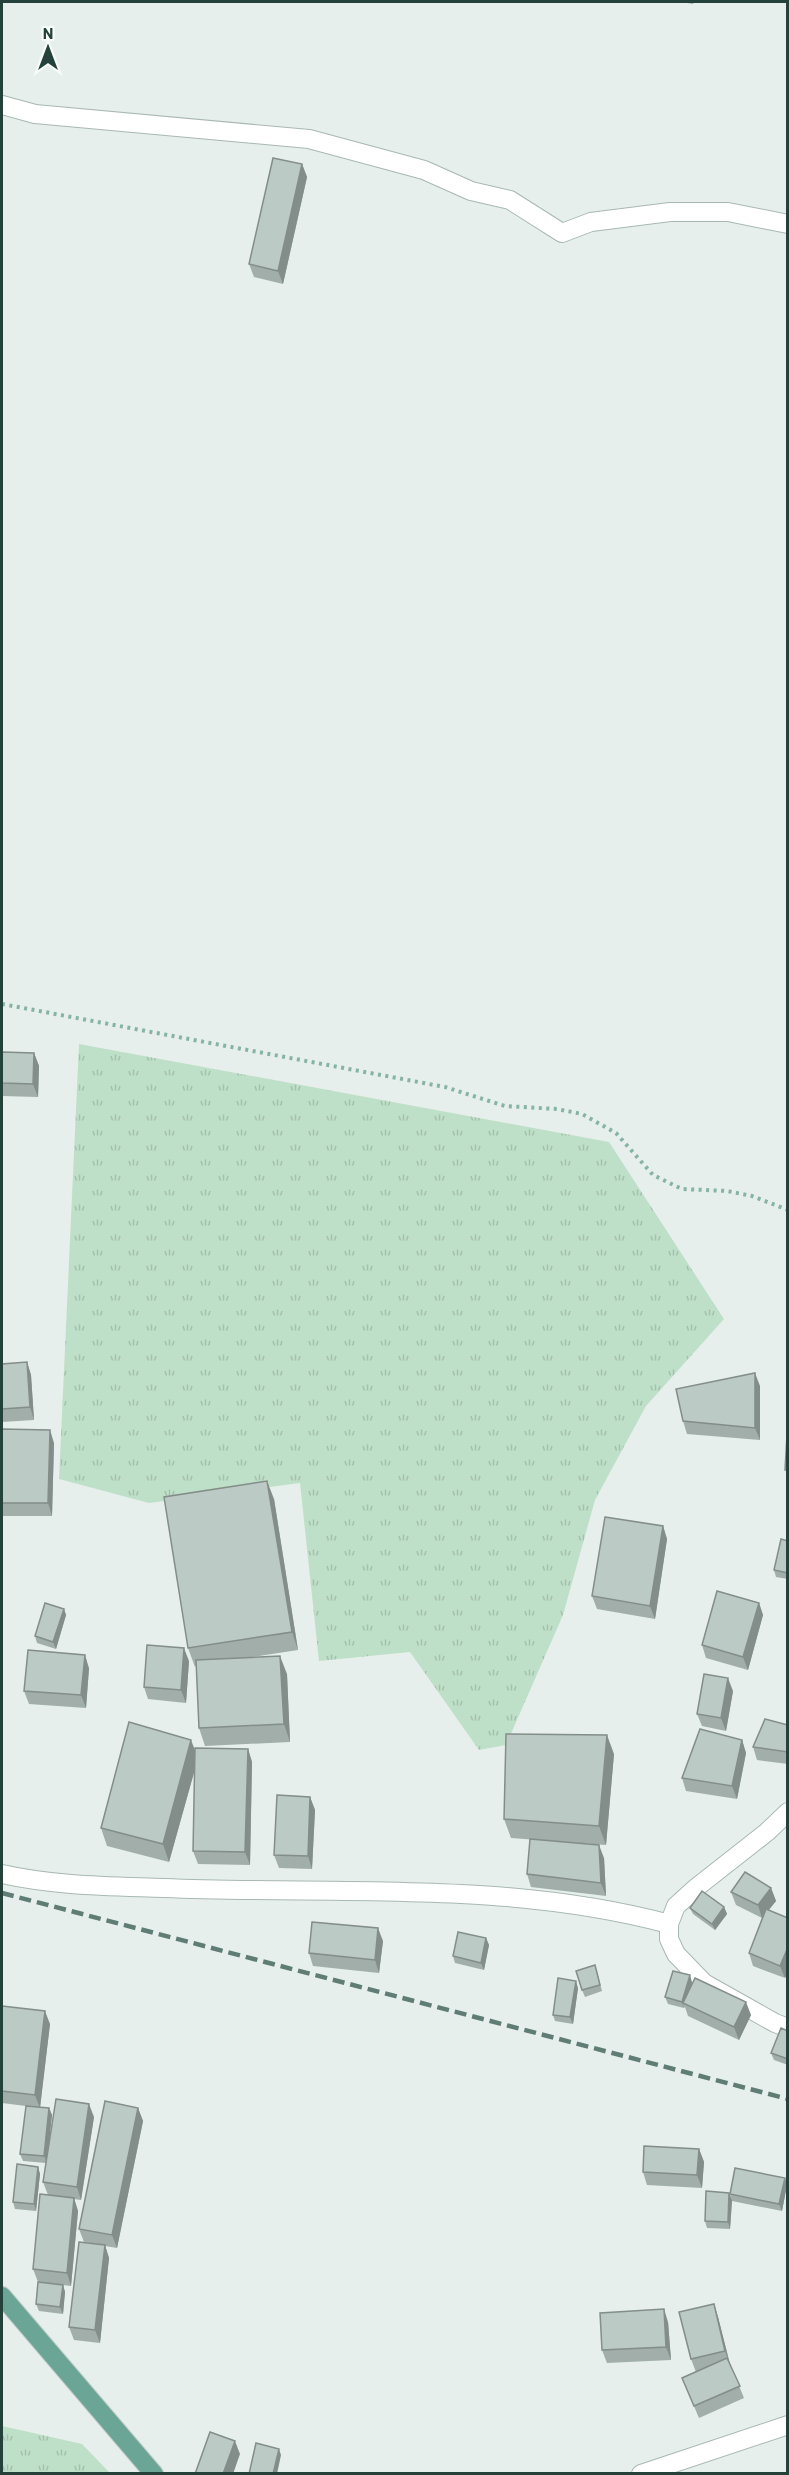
<svg xmlns="http://www.w3.org/2000/svg" width="789" height="2475" viewBox="0 0 789 2475" font-family="Barlow,sans-serif">
<style>
.grass{fill:url(#grass-tufts)}
.lines{fill:none;stroke-linecap:round;stroke-linejoin:round}
.minor-casing{stroke:#a8b8b2;stroke-width:20}
.major-casing{stroke:#c2cac8;stroke-width:20}
.path{stroke:#86b3a5;stroke-width:4;stroke-dasharray:3 4.5;stroke-linecap:butt}
.minor{stroke:#fff;stroke-width:18}
.major{stroke:#6aa596;stroke-width:18}
.rail{stroke:#5f7d75;stroke-width:4.5;stroke-dasharray:12 6;stroke-linecap:butt}
.wall{fill:#a1aea9}
.shaded-wall{fill:#838d89}
.building{fill:#bbcac4;stroke:#838d89;stroke-width:1.5}
</style>
<defs>
<pattern id="grass-tufts" width="24" height="20" patternUnits="userSpaceOnUse" patternTransform="scale(1.5)"><rect width="24" height="20" fill="#bfe0c8"/><path d="M3 7l-1-3M5 7V3M7 7l1-3M15 17l-1-3M17 17v-4M19 17l1-3" fill="none" stroke="#a4c1ad"/></pattern>
</defs>
<rect width="100%" height="100%" fill="#e6efeb"/>
<g class="grass">
<path d="M79,1044l530,98 115,177 -78,87 -51,94 -32,115 -57,130 -27,5 -69,-98 -91,9 -19,-178 -151,20 -90,-24z"/>
<path d="M2,2426l80,18 28,29h-108z"/>
</g>
<g class="lines">
<defs>
<g id="minor">
<path d="M2,105l33,9 274,25 115,31 47,21 39,9 52,33 29,-11 79,-10h58l60,12"/>
<path d="M788,1812l-21,20 -70,55 -21,19 -7,18v15l7,15 28,29 71,40 13,5"/>
<path d="M2,1874c53,12 107,12 162,14 167,7 341,-8 505,36"/>
<path d="M641,2474l147,-49"/>
</g>
<path id="major" d="M2,2296l152,178"/>
</defs>
<use href="#minor" class="minor-casing"/>
<use href="#major" class="major-casing"/>
<path class="path" d="M2,1004l443,83 60,19 52,3 25,5 34,19 37,42 29,14 45,2 25,5 36,14"/>
<use href="#minor" class="minor"/>
<use href="#major" class="major"/>
<path class="rail" d="M2,1893l786,206"/>
</g>
<g class="wall">
<path d="M681,2h13l-1,2z"/>
<path d="M302,164l5,13 -24,107 -29,-7 -5,-13z"/>
<path d="M2,1052l32,1 5,13 -1,31 -36,-1z"/>
<path d="M27,1362l4,13 3,45 -32,2v-58z"/>
<path d="M760,1386v54l-73,-6 -4,-13z"/>
<path d="M2,1429l52,14 -2,73h-50z"/>
<path d="M274,1499l24,151 -46,7 35,17 3,68 -85,4 -6,-18 -3,-62 -1,1 -7,-19z"/>
<path d="M663,1526l4,13 -12,80 -58,-10 -5,-13z"/>
<path d="M788,1541v38l-12,-2 -2,-7z"/>
<path d="M759,1603l4,12 -15,55 -42,-12 -4,-13z"/>
<path d="M64,1609l2,6 -10,34 -19,-6 -2,-7z"/>
<path d="M189,1661l-3,42 -38,-4 -4,-12z"/>
<path d="M89,1668l-3,40 -57,-4 -5,-13z"/>
<path d="M733,1691l-7,40 -24,-5 -5,-12z"/>
<path d="M788,1725v39l-31,-4 -4,-13z"/>
<path d="M742,1740l4,13 -9,46 -51,-8 -4,-13z"/>
<path d="M248,1749l4,13 -2,103 -52,-1 -5,-13 2,-82 -26,93 -62,-16 -6,-18 94,-78z"/>
<path d="M614,1754l-8,91 -95,-7 -7,-19z"/>
<path d="M310,1797l5,13 -3,59 -33,-1 -5,-13z"/>
<path d="M604,1858l2,38 -75,-9 -4,-13z"/>
<path d="M771,1888l5,13 -7,9 19,8v54l-3,6 -32,-12 -4,-13 13,-35 -26,-13 -5,-13z"/>
<path d="M724,1907l3,7 -12,16 -22,-16 -3,-6z"/>
<path d="M486,1938l3,7 -5,25 -29,-7 -2,-7z"/>
<path d="M383,1941l-4,32 -66,-7 -4,-13z"/>
<path d="M597,1972l5,19 -17,6 -3,-7z"/>
<path d="M692,1982l-2,6 61,27 -12,25 -51,-24 -3,-9 -1,1 -16,-4 -3,-7z"/>
<path d="M578,1988l-5,36 -18,-3 -2,-6z"/>
<path d="M2,2006l48,18 -10,83 9,1 3,7 -5,40 47,-38 -13,83 -7,-1 4,12 -7,75 -33,-4 -5,-13 15,-74 -5,-13 3,-19 -23,-2 -3,-7 6,-48 -24,-3z"/>
<path d="M788,2031v34l-14,-5 -3,-7z"/>
<path d="M138,2108l5,13 -26,127 -12,-2 4,12 -9,85 -26,-3 -5,-13 29,-83 -14,-2 -5,-13z"/>
<path d="M699,2149l5,13 -2,26 -55,-3 -4,-13z"/>
<path d="M38,2167l2,7 -4,37 -21,-2 -2,-7z"/>
<path d="M785,2178l2,7 -5,26 -50,-10 -2,-7z"/>
<path d="M732,2200l-2,29 -23,-1 -2,-7z"/>
<path d="M63,2285l2,7 -2,22 -24,-3 -3,-7z"/>
<path d="M714,2304l4,13 11,44 15,37 -45,20 -17,-40 14,-6 -5,-13z"/>
<path d="M668,2322l3,38 -64,3 -5,-13z"/>
</g>
<g class="shaded-wall">
<path d="M302,164l5,13 -24,107 -5,-13z"/>
<path d="M34,1053l5,13 -1,31 -5,-13z"/>
<path d="M27,1362l4,13 3,45 -4,-13z"/>
<path d="M755,1373l5,13v54l-5,-12z"/>
<path d="M50,1430l4,13 -2,73 -4,-13z"/>
<path d="M267,1481l7,18 24,151 -6,-18z"/>
<path d="M663,1526l4,13 -12,80 -5,-13z"/>
<path d="M759,1603l4,12 -15,55 -5,-13z"/>
<path d="M64,1609l2,6 -10,34 -3,-7z"/>
<path d="M184,1648l5,13 -3,42 -5,-13z"/>
<path d="M85,1655l4,13 -3,40 -5,-13z"/>
<path d="M280,1656l7,18 3,68 -6,-18z"/>
<path d="M728,1678l5,13 -7,40 -5,-13z"/>
<path d="M607,1735l7,19 -8,91 -7,-19z"/>
<path d="M191,1740l7,18 -29,104 -6,-18z"/>
<path d="M742,1740l4,13 -9,46 -5,-13z"/>
<path d="M248,1749l4,13 -2,103 -5,-13z"/>
<path d="M310,1797l5,13 -3,59 -4,-13z"/>
<path d="M599,1845l5,13 2,38 -5,-13z"/>
<path d="M771,1888l5,13 -14,17 -4,-13z"/>
<path d="M724,1907l3,7 -12,16 -3,-6z"/>
<path d="M378,1928l5,13 -4,32 -4,-13z"/>
<path d="M486,1938l3,7 -5,25 -3,-7z"/>
<path d="M788,1947v25l-3,6 -5,-12z"/>
<path d="M690,1975l2,7 -7,22 -2,-1 1,5 -2,-6z"/>
<path d="M576,1981l2,7 -5,36 -3,-7z"/>
<path d="M746,2002l5,13 -12,25 -5,-13z"/>
<path d="M45,2011l5,13 -10,84 -5,-13z"/>
<path d="M89,2104l5,13 -13,83 -4,-13z"/>
<path d="M49,2108l3,7 -5,48 -3,-7z"/>
<path d="M138,2108l5,13 -26,127 -5,-13z"/>
<path d="M699,2149l5,13 -2,26 -5,-13z"/>
<path d="M38,2167l2,7 -4,37 -2,-7z"/>
<path d="M785,2178l2,7 -5,26 -3,-7z"/>
<path d="M729,2193l3,7 -2,29 -2,-7z"/>
<path d="M74,2198l4,13 -7,75 -4,-13z"/>
<path d="M105,2245l4,13 -9,85 -5,-13z"/>
<path d="M63,2285l2,7 -2,22 -3,-7z"/>
<path d="M714,2304l4,13 12,47 -5,-13z"/>
<path d="M664,2309l4,13 3,38 -5,-13z"/>
<path d="M235,2441l5,13 -7,20h-10z"/>
<path d="M279,2449l2,6 -4,19h-4z"/>
</g>
<g class="building">
<path d="M273,158l29,6 -24,107 -29,-7z"/>
<path d="M2,1052l32,1 -1,31 -31,-1z"/>
<path d="M27,1362l3,45 -28,2v-45z"/>
<path d="M755,1373v55l-72,-7 -7,-32z"/>
<path d="M2,1429l48,1 -2,73h-46z"/>
<path d="M787,1435h1v35h-3z"/>
<path d="M267,1481l25,151 -104,16 -24,-151z"/>
<path d="M605,1517l58,9 -13,80 -58,-10z"/>
<path d="M781,1539l7,2v32l-14,-3z"/>
<path d="M717,1591l42,12 -16,54 -41,-12z"/>
<path d="M45,1603l19,6 -11,33 -18,-6z"/>
<path d="M147,1645l37,3 -3,42 -37,-3z"/>
<path d="M28,1650l57,5 -4,40 -57,-4z"/>
<path d="M280,1656l4,68 -85,4 -3,-68z"/>
<path d="M704,1674l24,4 -7,40 -24,-4z"/>
<path d="M765,1719l23,6v27l-35,-5z"/>
<path d="M129,1722l62,18 -28,104 -62,-16z"/>
<path d="M700,1729l42,11 -10,46 -50,-8z"/>
<path d="M506,1734l101,1 -8,91 -95,-7z"/>
<path d="M195,1748l53,1 -3,103 -52,-1z"/>
<path d="M277,1795l33,2 -2,59 -34,-1z"/>
<path d="M530,1839l69,6 2,38 -74,-9z"/>
<path d="M745,1872l26,16 -13,17 -27,-13z"/>
<path d="M702,1891l22,16 -12,17 -22,-16z"/>
<path d="M766,1909l22,9v29l-8,19 -31,-13z"/>
<path d="M312,1922l66,6 -3,32 -66,-7z"/>
<path d="M458,1932l28,6 -5,25 -28,-7z"/>
<path d="M595,1965l5,20 -18,5 -6,-19z"/>
<path d="M673,1971l17,4 -8,27 -17,-5z"/>
<path d="M558,1978l18,3 -6,36 -17,-2z"/>
<path d="M695,1978l51,24 -12,25 -51,-24z"/>
<path d="M2,2006l43,5 -10,84 -33,-4z"/>
<path d="M781,2028l7,3v28l-17,-6z"/>
<path d="M56,2099l33,5 -12,83 -34,-5z"/>
<path d="M105,2101l33,7 -26,127 -33,-6z"/>
<path d="M26,2106l23,2 -5,48 -24,-2z"/>
<path d="M644,2146l55,3 -2,26 -54,-3z"/>
<path d="M17,2164l21,3 -4,37 -21,-2z"/>
<path d="M735,2168l50,10 -6,26 -49,-10z"/>
<path d="M706,2191l23,2 -1,29 -23,-1z"/>
<path d="M40,2194l34,4 -7,75 -34,-4z"/>
<path d="M79,2242l26,3 -10,85 -26,-3z"/>
<path d="M38,2282l25,3 -3,22 -24,-3z"/>
<path d="M714,2304l11,47 -34,8 -12,-47z"/>
<path d="M664,2309l2,38 -64,3 -2,-37z"/>
<path d="M727,2358l13,28 -46,20 -12,-28z"/>
<path d="M210,2432l25,9 -12,33h-28z"/>
<path d="M256,2443l23,6 -6,25h-24z"/>
</g>
<rect width="789" height="2475" fill="none" stroke="#24423a" stroke-width="6"/>
<g transform="translate(48 48)" stroke="#f7fbf9" stroke-width="4.5" paint-order="stroke">
<path d="M0-4.5L10 22L0 15L-10 22Z" fill="#24423a"/>
<text y="-9" font-size="16" font-weight="bold" text-anchor="middle" fill="#24423a">N</text>
</g>
</svg>
